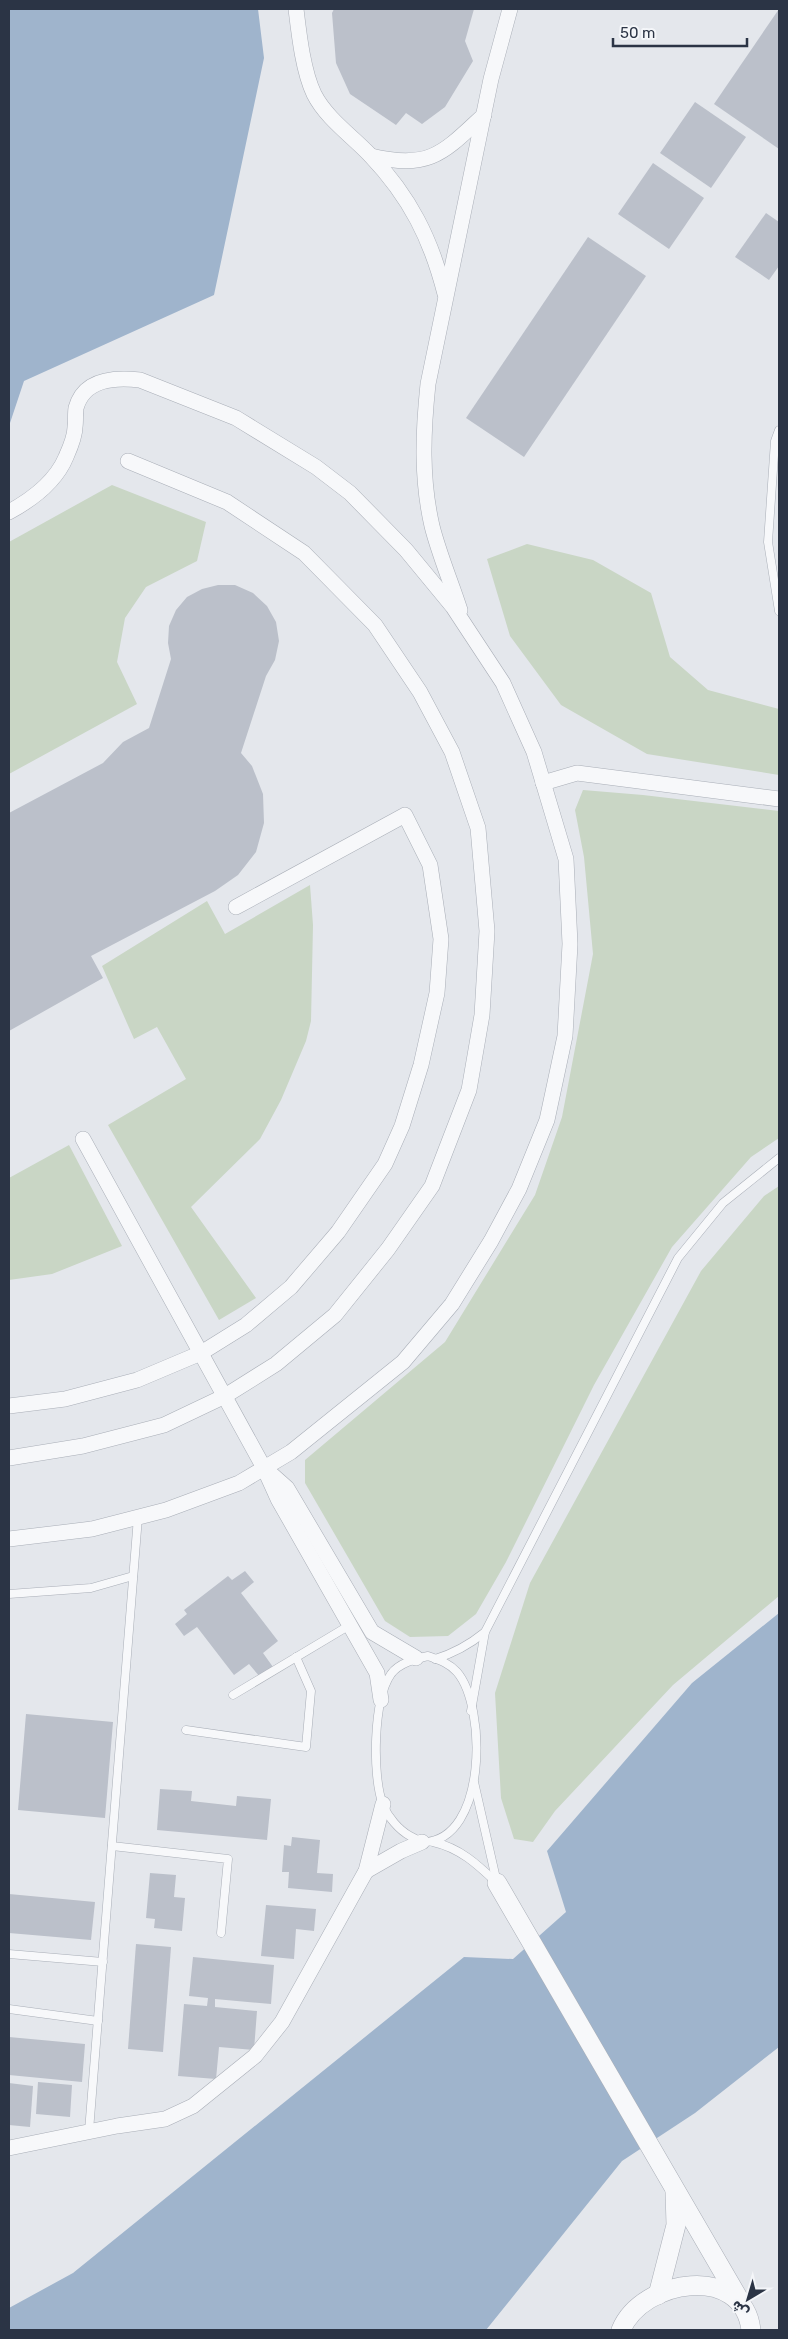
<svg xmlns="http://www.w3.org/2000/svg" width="788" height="2339" viewBox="0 0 788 2339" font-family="Rubik,Vazirmatn,sans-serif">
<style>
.green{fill:#c9d6c5}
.water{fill:#9fb4cc}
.building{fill:#bbc0ca}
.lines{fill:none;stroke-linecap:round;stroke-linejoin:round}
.service-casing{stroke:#a9aeb7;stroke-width:9}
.minor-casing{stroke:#a9aeb7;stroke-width:16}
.tertiary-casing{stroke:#a9aeb7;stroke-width:20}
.service{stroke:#f7f8fa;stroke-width:8}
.minor{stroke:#f7f8fa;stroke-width:15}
.tertiary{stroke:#f7f8fa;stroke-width:19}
</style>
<rect width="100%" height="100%" fill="#e4e7ec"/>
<g class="green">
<path d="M112,485l94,37 -9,39 -51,26 -21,31 -8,44 20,42 -128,70v-232z"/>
<path d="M527,544l66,16 58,33 19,64 38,33 71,19v66l-132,-21 -86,-49 -51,-69 -23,-77z"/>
<path d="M583,790l60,5 136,16v327l-28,19 -79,90 -78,138 -88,177 -30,52 -28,22 -38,1 -25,-16 -80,-138v-23l140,-118 90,-147 27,-78 31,-163 -9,-97 -9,-47z"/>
<path d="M310,885l3,40 -2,96 -5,20 -25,59 -21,39 -69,68 65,91 -37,22 -111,-195 78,-46 -29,-52 -23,12 -32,-73 105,-65 18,33z"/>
<path d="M69,1145l53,101 -70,28 -43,6v-102z"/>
<path d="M779,1186v410l-106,89 -118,126 -22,31 -19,-3 -13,-41 -6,-105 35,-110 171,-312 63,-75z"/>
</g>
<g class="water">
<path d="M9,9h249l6,49 -50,237 -190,86 -15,45z"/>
<path d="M779,1613v434l-84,66 -73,48 -136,169h-477v-22l64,-35 391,-316 49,2 53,-47 -19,-61 145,-168z"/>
</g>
<g class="building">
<path d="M334,9h140l-9,32 8,20 -28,46 -23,17 -16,-11 -10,12 -46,-31 -14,-31 -4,-50z"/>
<path d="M779,9v140l-65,-45z"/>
<path d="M695,102l51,35 -35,51 -51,-35z"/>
<path d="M653,163l51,35 -35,51 -51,-35z"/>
<path d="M766,213l13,9v44l-10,14 -34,-23z"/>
<path d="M588,237l58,39 -122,181 -58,-39z"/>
<path d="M218,585h17l18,8 14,13 9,16 3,19 -4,19 -9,16 -25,77 11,13 11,28 1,29 -8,29 -18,23 -23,16 -124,65 12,22 -94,53v-218l94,-50 20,-21 26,-14 22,-69 -3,-16 1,-17 7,-16 11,-13 15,-8z"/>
<path d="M245,1571l9,11 -13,11 37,48 -15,12 10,14 -13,10 -11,-13 -15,11 -37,-48 -13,9 -9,-12 12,-10 -3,-4 44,-34 4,4z"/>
<path d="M26,1714l87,8 -8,96 -87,-8z"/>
<path d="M160,1789l32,2 -1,10 45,5 1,-10 34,3 -4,41 -110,-10z"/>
<path d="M292,1837l28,3 -3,33 16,1 -1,18 -44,-4 1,-16h-7l2,-27 7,1z"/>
<path d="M150,1873l26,2 -2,22 11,1 -3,33 -28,-3 1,-9 -9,-1z"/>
<path d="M9,1894l86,8 -4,38 -82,-7z"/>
<path d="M266,1905l50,4 -2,22 -18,-2 -2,30 -33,-3z"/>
<path d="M136,1944l35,3 -8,105 -35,-3z"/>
<path d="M193,1957l81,8 -3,39 -56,-5v8l42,4 -3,39 -35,-3 -3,32 -38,-3 6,-72 23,2 1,-8 -19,-2z"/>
<path d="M9,2037l76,7 -3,38 -73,-7z"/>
<path d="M38,2082l34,3 -2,32 -34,-3z"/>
<path d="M9,2083l24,3 -3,41 -21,-2z"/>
</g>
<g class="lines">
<defs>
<g id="service">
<path d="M779,430l-4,11 -7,101 11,69"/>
<path d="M9,1594l82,-6 42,-12"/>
<path d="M428,1656c11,4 21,7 29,16 30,35 30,168 -33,170 -5,0 -9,-4 -14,-6 -11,-6 -22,-19 -27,-31 -11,-29 -10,-105 8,-131 8,-11 24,-15 37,-18z"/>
<path d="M435,1659c20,-6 34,-14 50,-27"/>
<path d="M233,1695l117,-70"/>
<path d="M471,1711l14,-79 193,-374 45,-55 56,-45"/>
<path d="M186,1730l120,17 5,-56 -15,-34"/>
<path d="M474,1782l23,101"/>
<path d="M433,1842c27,6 44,22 64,41"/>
<path d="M112,1846l116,13 -7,74"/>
<path d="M9,1954l94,8"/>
<path d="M9,2009l89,12"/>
<path d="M89,2131l49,-614"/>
</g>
<g id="minor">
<path d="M296,9c3,25 7,62 18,85 12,24 38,42 56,61 40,42 61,84 75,139"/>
<path d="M371,156c59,14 72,-3 113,-41"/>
<path d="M9,512c22,-12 47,-31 57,-55 4,-9 9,-20 9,-30 1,-6 0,-13 1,-19 8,-29 38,-31 64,-28l96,38 80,49 34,26 56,57 47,57 50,76 31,69 32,107 4,85 -5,92 -18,84 -28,69 -28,52 -39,63 -49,58 -112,90 -52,31 -73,27 -74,19 -83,10"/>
<path d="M460,610c-9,-28 -21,-56 -28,-84 -11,-48 -9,-94 -4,-142l63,-305 19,-70"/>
<path d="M543,783l34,-10 202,26"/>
<path d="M83,1139l181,329 14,31 99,174 4,27"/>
<path d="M9,1406l56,-7 72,-19 64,-27 45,-28 45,-38 47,-55 47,-68 17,-38 19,-61 16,-72 4,-54 -11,-74 -25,-50 -169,92"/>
<path d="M9,1458l74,-12 81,-21 61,-29 51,-32 59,-49 53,-66 44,-63 37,-96 13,-75 5,-84 -9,-103 -26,-76 -32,-60 -45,-67 -71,-72 -77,-51 -99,-41"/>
<path d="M269,1472l18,16 85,144 44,26"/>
<path d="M366,1871l35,-20 21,-9"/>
<path d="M9,2148l108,-22 48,-7 28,-13 62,-50 27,-34 84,-151 17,-67"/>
</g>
<g id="tertiary">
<path d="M497,1883l243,418"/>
<path d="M658,2295l18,-70 -1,-33"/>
<path d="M621,2330c21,-51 122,-67 130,0"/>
</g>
</defs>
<use href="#service" class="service-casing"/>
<use href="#minor" class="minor-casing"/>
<use href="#tertiary" class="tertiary-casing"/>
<use href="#service" class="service"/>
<use href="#minor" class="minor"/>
<use href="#tertiary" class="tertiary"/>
</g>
<rect width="788" height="2339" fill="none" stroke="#2b3445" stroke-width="20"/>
<g transform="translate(748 2299) rotate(218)" stroke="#f4f6f9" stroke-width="4" paint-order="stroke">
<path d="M0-4L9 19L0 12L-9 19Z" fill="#2b3445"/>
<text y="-8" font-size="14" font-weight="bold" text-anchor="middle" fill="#2b3445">ش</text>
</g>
<path d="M613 38v8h134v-8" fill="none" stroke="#2b3445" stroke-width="2.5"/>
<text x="620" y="38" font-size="15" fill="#2b3445" stroke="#f4f6f9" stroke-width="4" paint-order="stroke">50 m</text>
</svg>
